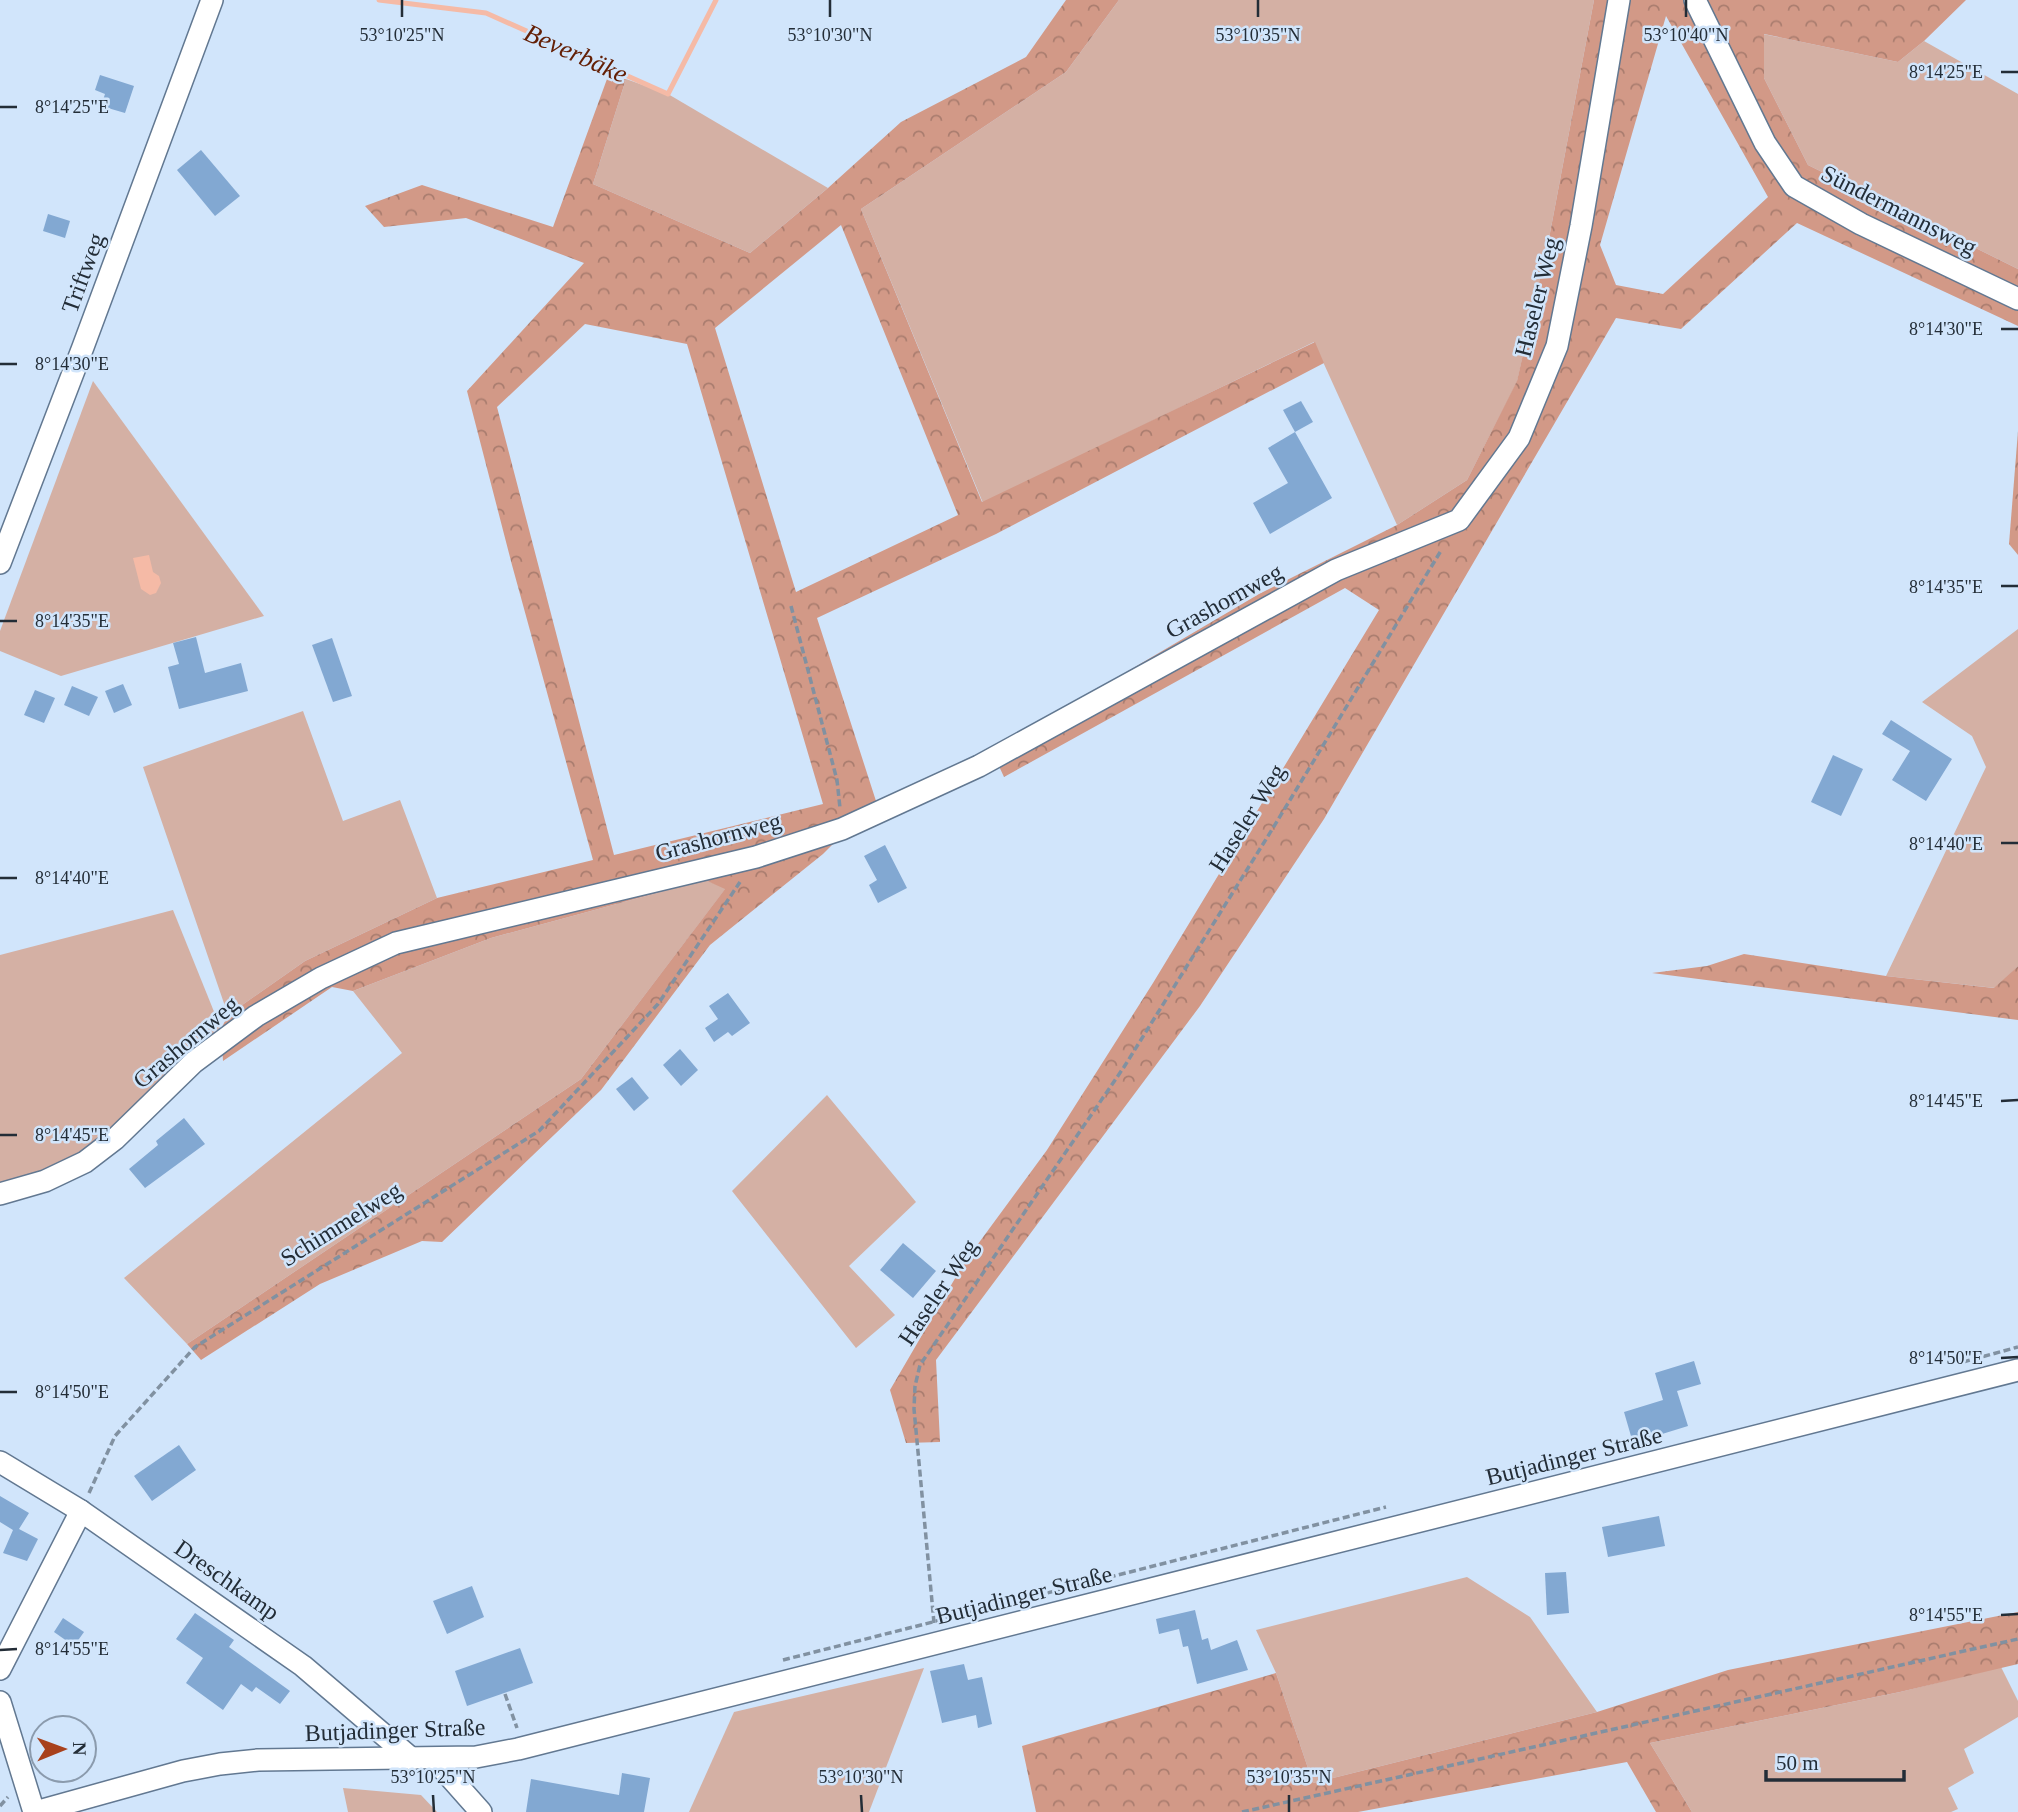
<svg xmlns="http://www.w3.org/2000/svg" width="2018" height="1812" viewBox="0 0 2018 1812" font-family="'Times New Roman',serif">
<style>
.grass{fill:#d4b0a4}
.forest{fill:url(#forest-crowns);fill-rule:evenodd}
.water{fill:#f5baa6}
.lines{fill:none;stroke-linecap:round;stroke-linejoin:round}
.stream{stroke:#f5baa6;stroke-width:5}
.building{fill:#82a8d2}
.minor-casing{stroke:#627891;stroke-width:24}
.path{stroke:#8191a1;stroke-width:3.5;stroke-dasharray:7 3.5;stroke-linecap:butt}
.minor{stroke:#fff;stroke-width:21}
.ticks{fill:none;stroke:#232d37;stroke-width:2.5}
.labels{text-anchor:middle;stroke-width:5;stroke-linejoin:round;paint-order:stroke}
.street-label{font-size:24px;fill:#232d37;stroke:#d1e5fb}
.water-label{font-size:26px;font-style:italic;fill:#642006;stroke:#d1e5fb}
.ticks-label{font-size:18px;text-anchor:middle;fill:#232d37;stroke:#d1e5fb;stroke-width:5;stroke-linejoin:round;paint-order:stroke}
</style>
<defs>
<pattern id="forest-crowns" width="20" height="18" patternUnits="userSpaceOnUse" patternTransform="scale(1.75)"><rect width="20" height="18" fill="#d29987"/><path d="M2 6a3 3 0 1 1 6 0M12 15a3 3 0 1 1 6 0" fill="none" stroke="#aa7d6f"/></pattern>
</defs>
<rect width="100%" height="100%" fill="#d1e5fb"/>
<g class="grass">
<path d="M1119,0h475l-44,233 -33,149 -50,98 -70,45 -83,-183 -331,161 -122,-294 205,-137z"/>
<path d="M1763,34l135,28 26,-21 94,53v175l-210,-104 -44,-87z"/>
<path d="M626,79l42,15 160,94 -78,65 -157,-69z"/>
<path d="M93,381l171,235 -203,60 -61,-25v-20z"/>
<path d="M2018,629v337l-23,22 -109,-12 100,-209 -14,-31 -50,-34z"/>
<path d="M303,711l40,110 57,-21 37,98 -132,63 -77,54 -85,-248z"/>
<path d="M705,880l21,8 -145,191 -394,265 -63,-66 278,-225 -49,-62 138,-53z"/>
<path d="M173,910l48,119 -130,120 -51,27 -40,11v-232z"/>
<path d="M827,1095l89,107 -67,64 46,49 -39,33 -124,-157z"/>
<path d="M1467,1577l63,40 67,95 -284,71 -37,-110 -20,-43z"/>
<path d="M2001,1667l17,34v16l-54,32 10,24 -26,15 10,21 -7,3h-259l-42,-69 250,-51z"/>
<path d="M924,1668l-55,144h-180l45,-100z"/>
<path d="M343,1788l78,7 16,17h-89z"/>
</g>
<g class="forest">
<path d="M1066,0h53l-53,72 -205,137 121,293 333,-160 9,21 -328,171 -179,84 59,183 -53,53 -113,91 -109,145 -159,152 -20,-1 -102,43 -119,76 -14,-16 394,-265 144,-190 -20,-9 -214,58 -138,53 -21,-4 -109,74 -2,-32 7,-14 77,-54 132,-63 156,-38 -81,-295 -45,-174 117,-128 -118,-45 -82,9 -19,-21 57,-21 131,42 54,-148h19l-33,105 157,69 78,-65 73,-66 125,-65zM841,225l117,290 -162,77 -81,-264zM585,324l102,20 136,460 -209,51 -117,-448z"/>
<path d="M1594,0h372l-42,41 -26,21 -134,-28v44l44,87 210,104v57l-221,-103 -116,106 -65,-11 -292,501 -124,187 -264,354 4,82 -34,1 -16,-53 74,-127 83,-113 106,-167 226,-373 -34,-22 -341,189 -12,-26 267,-157 138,-69 70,-45 50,-99 33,-148zM1666,16l102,181 -105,97 -47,-9 -16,-40z"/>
<path d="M2018,431v124l-9,-11z"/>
<path d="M1744,954l142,22 108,12 24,-22v54l-366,-47 55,-7z"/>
<path d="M2018,1612v52l-118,28 -250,51 42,69h-36l-29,-50 -269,50h-322l-14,-66 254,-73 37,110 284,-71 131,-42z"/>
</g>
<path class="water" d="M149,555l4,17 6,4 2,7 -5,10 -6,2 -9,-6 -8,-31z"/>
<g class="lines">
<path class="stream" d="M379,0l107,13 182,81 48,-94"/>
</g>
<g class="building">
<path d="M100,75l34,11 -9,27 -24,-7 4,-12 -10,-4z"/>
<path d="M201,150l39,46 -25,20 -38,-46z"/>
<path d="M48,214l22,7 -5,17 -22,-7z"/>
<path d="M1301,401l12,21 -18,10 -12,-22z"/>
<path d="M1295,432l37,66 -62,36 -17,-31 35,-20 -20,-35z"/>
<path d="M196,637l9,36 36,-10 7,28 -69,18 -11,-42 11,-3 -6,-21z"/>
<path d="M332,638l20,58 -19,6 -21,-57z"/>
<path d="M123,684l9,21 -18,8 -9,-22z"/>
<path d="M72,686l26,11 -9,19 -25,-11z"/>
<path d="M35,690l20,8 -11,25 -20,-8z"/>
<path d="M1891,720l61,39 -26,42 -34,-21 18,-29 -28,-17z"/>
<path d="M1833,755l30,14 -22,47 -30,-14z"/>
<path d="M885,845l22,43 -29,15 -9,-18 8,-5 -13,-24z"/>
<path d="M728,993l22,30 -18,13 -4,-4 -14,10 -9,-14 13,-9 -9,-13z"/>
<path d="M680,1049l18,21 -17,16 -18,-21z"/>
<path d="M632,1077l17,21 -15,13 -18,-22z"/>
<path d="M184,1118l21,26 -60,44 -16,-19 29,-24 -2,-4z"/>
<path d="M903,1243l33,28 -23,27 -33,-28z"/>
<path d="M1694,1361l7,23 -24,7 11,35 -55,17 -9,-31 39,-12 -8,-27z"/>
<path d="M179,1445l17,25 -44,31 -18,-25z"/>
<path d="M0,1496l29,17 -10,16 19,10 -11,22 -24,-8 10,-23 -13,-8z"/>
<path d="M1659,1516l6,30 -57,11 -6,-30z"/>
<path d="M1566,1572l3,41 -22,2 -2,-42z"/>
<path d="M472,1586l12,31 -37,17 -14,-33z"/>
<path d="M1195,1610l7,30 6,-2 3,12 26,-10 11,30 -51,14 -9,-38 -5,1 -4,-18 -20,5 -3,-15z"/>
<path d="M195,1613l39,27 -5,7 61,44 -10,13 -24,-17 -4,5 -11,-8 -18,26 -37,-27 17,-25 -27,-19z"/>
<path d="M63,1618l21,14 -10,14 -20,-14z"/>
<path d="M520,1648l13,35 -66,23 -12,-35z"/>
<path d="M964,1664l4,16 14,-3 10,47 -14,4 -2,-13 -34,8 -12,-52z"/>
<path d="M622,1773l28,5 -6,34h-118l5,-33 88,16z"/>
</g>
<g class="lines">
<defs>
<g id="minor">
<path d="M1695,0l70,143 29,43 67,38 157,75"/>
<path d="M0,563l83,-216 129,-347"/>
<path d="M0,1194l45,-13 40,-19 30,-23 79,-77 62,-46 65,-38 75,-35 360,-86 86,-28 137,-63 357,-196 123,-50 60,-82 38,-92 24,-120 38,-226"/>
<path d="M0,1462l81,49 222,155 109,93"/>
<path d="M0,1669l81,-158"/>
<path d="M0,1702l34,110"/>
<path d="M434,1759l47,53"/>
<path d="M35,1812l148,-41 37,-7 38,-4 218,-3 42,-8 1500,-379"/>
</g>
</defs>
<use href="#minor" class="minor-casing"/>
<g class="path">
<path d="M791,606l46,174 3,28"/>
<path d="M1963,1362l55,-15"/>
<path d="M89,1493l26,-57 80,-89 344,-216 119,-127 82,-122"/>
<path d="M934,1623l-20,-214 1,-23 5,-21 204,-298 149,-239 169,-279"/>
<path d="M783,1660l603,-153"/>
<path d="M505,1694l12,34"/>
<path d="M0,1806l8,-9"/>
<path d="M1242,1812l776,-173"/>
</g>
<use href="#minor" class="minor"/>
</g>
<path class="ticks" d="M402,0v17M830,0v17M1258,0v17M1686,0v17M2001,72h17M0,107h17M2001,329h17M0,364h17M2001,586h17M0,621h17M2001,843h17M0,878h17M2001,1101l17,-1M0,1135h17M2001,1358l17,-1M0,1392h17M2001,1615l17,-1M0,1650l17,-1M433,1795l1,17M861,1795l1,17M1289,1795v17"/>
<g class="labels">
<g class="street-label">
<text transform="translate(1899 210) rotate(27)" y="8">Sündermannsweg</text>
<text transform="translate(83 273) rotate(-70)" y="8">Triftweg</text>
<text transform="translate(1537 297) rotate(-76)" y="8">Haseler Weg</text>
<text transform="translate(1224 601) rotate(-29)" y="8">Grashornweg</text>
<text transform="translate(1247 818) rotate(-58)" y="8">Haseler Weg</text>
<text transform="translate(718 837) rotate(-15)" y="8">Grashornweg</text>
<text transform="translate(186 1042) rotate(-40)" y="8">Grashornweg</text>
<text transform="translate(341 1224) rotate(-32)" y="8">Schimmelweg</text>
<text transform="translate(938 1292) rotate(-56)" y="8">Haseler Weg</text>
<text transform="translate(1574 1456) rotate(-14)" y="8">Butjadinger Straße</text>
<text transform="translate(227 1580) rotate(35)" y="8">Dreschkamp</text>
<text transform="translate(1024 1595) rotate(-14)" y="8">Butjadinger Straße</text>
<text transform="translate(395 1730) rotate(-2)" y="8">Butjadinger Straße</text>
</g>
<g class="water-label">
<text transform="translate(576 53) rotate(24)" y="9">Beverbäke</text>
</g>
</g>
<g class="ticks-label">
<text x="402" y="41">53°10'25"N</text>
<text x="830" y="41">53°10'30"N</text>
<text x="1258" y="41">53°10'35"N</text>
<text x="1686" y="41">53°10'40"N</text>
<text x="1946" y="78">8°14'25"E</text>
<text x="72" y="113">8°14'25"E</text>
<text x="1946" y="335">8°14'30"E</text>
<text x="72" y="370">8°14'30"E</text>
<text x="1946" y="593">8°14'35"E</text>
<text x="72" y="627">8°14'35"E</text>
<text x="1946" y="850">8°14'40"E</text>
<text x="72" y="884">8°14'40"E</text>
<text x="1946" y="1107">8°14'45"E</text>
<text x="72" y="1141">8°14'45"E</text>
<text x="1946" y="1364">8°14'50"E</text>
<text x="72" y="1398">8°14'50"E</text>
<text x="1946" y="1621">8°14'55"E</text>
<text x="72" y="1655">8°14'55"E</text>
<text x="433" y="1783">53°10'25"N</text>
<text x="861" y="1783">53°10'30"N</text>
<text x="1289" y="1783">53°10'35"N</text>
</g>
<g transform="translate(63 1749) rotate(89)"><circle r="33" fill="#d1e5fb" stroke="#8b9bad" stroke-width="2"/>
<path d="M0-5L12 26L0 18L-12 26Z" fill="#a8411c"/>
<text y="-10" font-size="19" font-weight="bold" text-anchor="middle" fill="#232d37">N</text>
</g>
<path d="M1766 1770v10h138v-10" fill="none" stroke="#232d37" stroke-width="3.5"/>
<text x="1776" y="1770" font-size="21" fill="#232d37" stroke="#d1e5fb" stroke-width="5" paint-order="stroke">50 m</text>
</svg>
